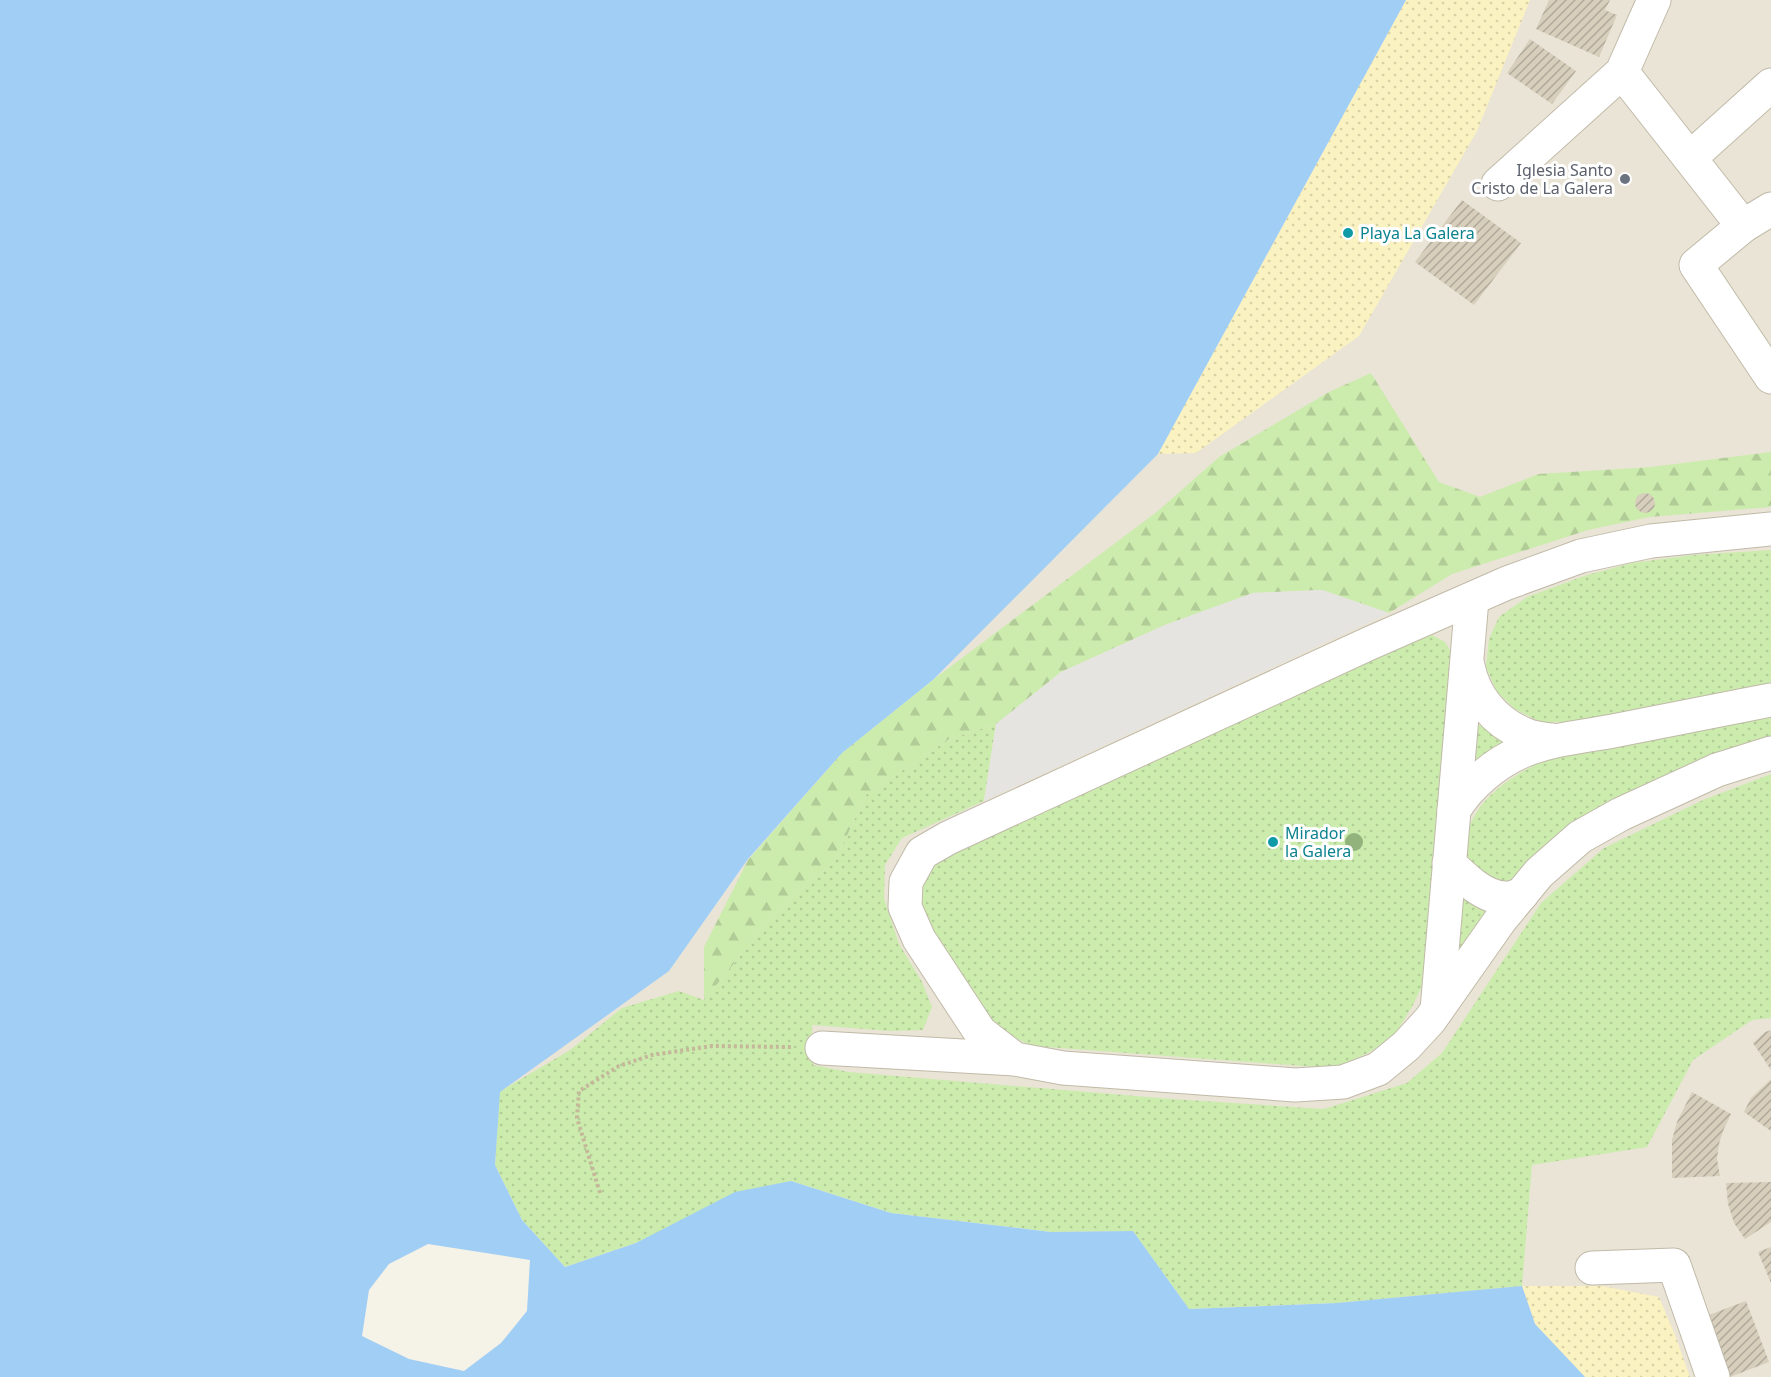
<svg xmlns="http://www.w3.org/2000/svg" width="1771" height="1377" viewBox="0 0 1771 1377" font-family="'Noto Sans',sans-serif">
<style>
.residential{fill:#e9e4d5}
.grass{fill:url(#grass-dots)}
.forest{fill:url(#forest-firs)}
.sand{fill:url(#sand-dots)}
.parking{fill:#e6e4e0}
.water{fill:#a0cef5;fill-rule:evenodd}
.building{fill:url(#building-hatch)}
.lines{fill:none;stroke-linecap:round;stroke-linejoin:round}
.minor-casing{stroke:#c1baa9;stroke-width:35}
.path{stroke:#c4b79a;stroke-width:4;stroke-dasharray:3 3;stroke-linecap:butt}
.minor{stroke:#fff;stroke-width:33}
.tree{fill:#93b37c}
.worship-dot{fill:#6b7280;stroke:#fff;stroke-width:2}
.culture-dot{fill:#0f9aa8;stroke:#fff;stroke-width:2}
.labels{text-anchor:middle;stroke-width:6;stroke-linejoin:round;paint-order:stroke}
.worship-label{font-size:16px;fill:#5b616d;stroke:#fff;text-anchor:end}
.culture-label{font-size:16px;fill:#0d838f;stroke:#fff;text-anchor:start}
</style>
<defs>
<pattern id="grass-dots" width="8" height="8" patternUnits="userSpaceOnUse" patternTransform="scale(1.5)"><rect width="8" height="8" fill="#ccecae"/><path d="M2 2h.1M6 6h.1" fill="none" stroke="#b1cc96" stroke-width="1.8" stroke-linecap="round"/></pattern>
<pattern id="forest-firs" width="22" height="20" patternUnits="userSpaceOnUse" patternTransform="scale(1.5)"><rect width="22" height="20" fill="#ccecae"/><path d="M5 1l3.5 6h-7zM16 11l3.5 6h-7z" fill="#b1cc96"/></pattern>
<pattern id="sand-dots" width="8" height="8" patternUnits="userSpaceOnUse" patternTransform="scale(1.5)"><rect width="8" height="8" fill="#fbf2c1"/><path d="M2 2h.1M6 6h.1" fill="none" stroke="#d9d1a6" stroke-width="1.8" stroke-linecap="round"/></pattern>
<pattern id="building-hatch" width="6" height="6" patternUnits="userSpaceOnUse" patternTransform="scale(1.5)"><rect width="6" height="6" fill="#d7cebc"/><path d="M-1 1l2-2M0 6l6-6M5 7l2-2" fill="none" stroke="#b0a99a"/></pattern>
</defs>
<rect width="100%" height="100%" fill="#f5f2e8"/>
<path class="residential" d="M1406,0h365v1377h-186l-3,-2 -245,-72 -838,-211 170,-121 79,-112 94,-106 92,-74 224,-225z"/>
<g class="grass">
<path d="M1771,550v134l-198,38h-33l-25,-13 -18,-17 -11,-25 3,-28 10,-22 28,-20 57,-21 48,-13 61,-8z"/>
<path d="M1432,635l13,7 8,13 -27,323 -14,29 -20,32 -26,15 -30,13 -33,-1 -270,-20 -25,-11 -29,-26 -57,-92 -2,-24 8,-21 21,-19 467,-216z"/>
<path d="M1771,715v24l-263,145 -14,-1 -27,-18c-11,-49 31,-82 70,-101 20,-10 57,-15 80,-19 51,-10 103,-20 154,-30z"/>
<path d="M1475,722l32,22 -34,25z"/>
<path d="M996,724l-12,77 -82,37 -17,27 -1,33 15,46 23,38 10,25 -9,23 -33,1 -78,-6 1,40 36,7 323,27 152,10 83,-26 35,-30 99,-150 63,-55 99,-48 68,-26v244l-19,2 -59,40 -46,87 -115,18 -10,121 -185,17 -148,6 -56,-78 -82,1 -160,-19 -100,-32 -155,62 -71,24 -43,-47 -27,-55 4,-73 71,-42 52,-42 57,-17 25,9 74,-90 57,-49 31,-66 83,-56z"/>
<path d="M1462,892l31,13 -34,52z"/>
</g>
<path class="forest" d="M1371,373l68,109 41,15 59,-23 112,-7 120,-15v55l-122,10 -61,13 -136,44 -63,39 -67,-23 -69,3 -88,32 -104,47 -65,52 -47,15 -83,56 -31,66 -57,49 -74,90v-53l44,-87 94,-107 92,-74 224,-168 61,-54 110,-65z"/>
<g class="sand">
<path d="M1406,0h124l-53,131 -118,205 -163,117 -38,1z"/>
<path d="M1522,1286h80l57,11 16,38 15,42h-105l-50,-53z"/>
</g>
<path class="parking" d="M1322,590l67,23 -405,188 12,-77 65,-52 104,-47 88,-32z"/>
<path class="water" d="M0,0h1406l-248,454 -224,225 -92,74 -94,106 -79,112 -169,121 -5,73 27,55 43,47 71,-24 99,-51 56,-11 100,32 160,19 82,-1 56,78 148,-6 185,-17 13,38 50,53h-1585zM428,1244l102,16 -3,51 -26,32 -37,28 -55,-12 -47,-23 7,-46 20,-26z"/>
<g class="building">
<path d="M1549,0h61l-5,10 12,5 -18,42 -63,-28z"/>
<path d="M1530,39l46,32 -24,33 -45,-31z"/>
<path d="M1462,200l59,43 -47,62 -59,-43z"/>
<circle cx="1645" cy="503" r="10"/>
<path d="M1771,1030v40l-18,-27 12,-11z"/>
<path d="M1771,1079v52l-27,-19 7,-14z"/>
<path d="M1692,1092l39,22 -8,17 -4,13 -2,15 3,17 -48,2v-38l5,-18z"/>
<path d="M1771,1182v40l-26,17 -11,-16 -6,-19 -2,-21z"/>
<path d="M1771,1247v36l-13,-31z"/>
<path d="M1746,1301l23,61 -39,15h-10l-22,-58z"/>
</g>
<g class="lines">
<defs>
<g id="minor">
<path d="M1622,72l121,154"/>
<path d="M1690,158l81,-73"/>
<path d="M1498,184l124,-112 32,-72"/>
<path d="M1771,209l-28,17 -47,39 75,112"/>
<path d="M1771,529l-120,12 -70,15 -74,27 -139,61 -420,194 -26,15 -16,29 -1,25 14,32 61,93 35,27 48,9 232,17 48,-3 35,-13 28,-23 24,-26 71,-101 38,-46 41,-36 41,-23 96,-44 54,-17"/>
<path d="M1468,666c6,31 27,56 56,68 8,4 19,5 28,6"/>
<path d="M1454,810c15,-25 41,-47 69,-59 29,-12 59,-14 90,-20 52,-10 105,-21 158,-31"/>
<path d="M1449,863c14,14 36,36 58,35 5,0 10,-2 15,-4"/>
<path d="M1437,1010l35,-411"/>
<path d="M822,1048l193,11"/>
<path d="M1592,1268l82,-3 39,112"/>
</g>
</defs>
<use href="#minor" class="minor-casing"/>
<path class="path" d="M600,1193l-23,-75 2,-27 40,-25 33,-11 60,-9 79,1"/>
<use href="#minor" class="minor"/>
</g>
<circle class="tree" cx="1354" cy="842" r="9"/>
<circle class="worship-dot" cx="1625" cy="179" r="6"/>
<g class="culture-dot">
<circle cx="1348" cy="233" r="6"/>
<circle cx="1273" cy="842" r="6"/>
</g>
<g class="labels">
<g class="worship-label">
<text x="1613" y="176">Iglesia Santo<tspan x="1613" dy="18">Cristo de La Galera</tspan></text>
</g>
<g class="culture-label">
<text x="1360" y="239">Playa La Galera</text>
<text x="1285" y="839">Mirador<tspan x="1285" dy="18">la Galera</tspan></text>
</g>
</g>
</svg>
